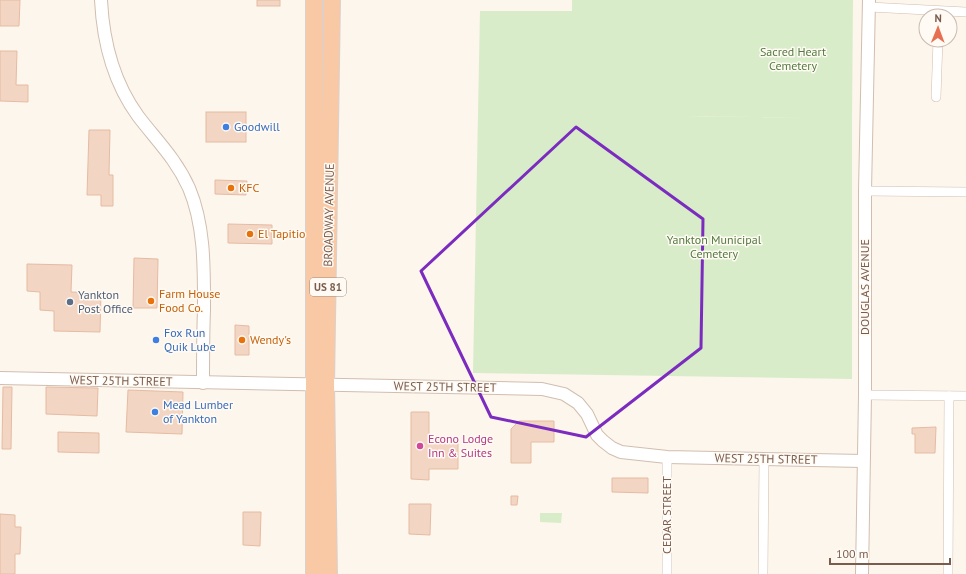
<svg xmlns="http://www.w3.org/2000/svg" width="966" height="574" viewBox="0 0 966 574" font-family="'PT Sans',sans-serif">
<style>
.green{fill:#d8ecc9;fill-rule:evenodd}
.building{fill:#f3d5c3;stroke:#e6bba3}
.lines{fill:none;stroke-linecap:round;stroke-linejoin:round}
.minor-casing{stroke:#d1beb0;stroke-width:10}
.tertiary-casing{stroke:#d1beb0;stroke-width:14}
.trunk-casing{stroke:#dad1cd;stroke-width:18}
.minor{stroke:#fff;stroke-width:9}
.tertiary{stroke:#fff;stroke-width:12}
.trunk{stroke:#f9c8a4;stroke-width:16}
.marked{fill:none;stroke:#7b2cbf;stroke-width:3;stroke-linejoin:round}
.shop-dot{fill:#3f7fe0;stroke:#fffaf3;stroke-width:1.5}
.food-dot{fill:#e8710a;stroke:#fffaf3;stroke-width:1.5}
.service-dot{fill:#5c6f8a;stroke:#fffaf3;stroke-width:1.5}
.hotel-dot{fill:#d1479c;stroke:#fffaf3;stroke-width:1.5}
.labels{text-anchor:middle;stroke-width:3;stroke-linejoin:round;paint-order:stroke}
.shield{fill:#fffaf3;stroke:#a28b7f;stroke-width:1}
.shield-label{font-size:11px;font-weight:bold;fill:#7a5c4d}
.park-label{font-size:12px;fill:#537a41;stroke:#fffaf3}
.shop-label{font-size:12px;fill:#366cbe;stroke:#fffaf3;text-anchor:start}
.food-label{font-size:12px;fill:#c56008;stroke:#fffaf3;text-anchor:start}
.street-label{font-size:12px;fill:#7a5c4d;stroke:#fffaf3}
.service-label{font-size:12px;fill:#4e5e75;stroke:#fffaf3;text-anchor:start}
.hotel-label{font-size:12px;fill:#b23c85;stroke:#fffaf3;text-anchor:start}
</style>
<rect width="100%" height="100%" fill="#fdf6ec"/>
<g class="green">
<path d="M572,0h281l-1,119v260l-379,-6 7,-362h92zM686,116h17l107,2h-1z"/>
<path d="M540,513h22l-1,10 -21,-1z"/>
</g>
<g class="building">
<path d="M0,0h20l-1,26h-19z"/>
<rect x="257" y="0" width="23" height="6"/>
<path d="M0,51h17l-1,34h12v17l-28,-1z"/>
<rect x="206" y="112" width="40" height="30"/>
<path d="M89,130h21l-1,45h4v31h-12v-11h-14z"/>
<path d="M215,180l32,1 -1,14 -31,-1z"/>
<path d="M228,224l44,1v19l-44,-1z"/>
<path d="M134,258l24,1 -1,49h-24z"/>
<path d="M27,264l45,1 -1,27 30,1 -1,39 -46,-1v-20l-14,-1v-18l-13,-1z"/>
<path d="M235,325l14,1v29h-14z"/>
<path d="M3,387h9l-1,62h-9z"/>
<path d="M46,387l52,1 -1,28 -51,-2z"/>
<path d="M128,390l55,2 -1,42 -56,-2z"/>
<path d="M411,412h18v28h29v29h-29v11l-18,-1z"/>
<path d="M519,421h35v21h-23v21h-20v-34z"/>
<path d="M936,427l-1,26h-20v-19h-3v-6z"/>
<path d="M58,432l41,1v20l-41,-1z"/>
<path d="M612,478h36v15l-36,-1z"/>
<path d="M511,496h7l-1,9h-6z"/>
<path d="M409,504h22l-1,31 -21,-1z"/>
<path d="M243,512h18l-1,34 -17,-1z"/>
<path d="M0,514l15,1v12h6l-1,27h-5v20h-15z"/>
</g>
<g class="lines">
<defs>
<g id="minor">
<path d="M869,7l97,5"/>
<path d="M936,97l2,-57"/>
<path d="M865,191l101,1"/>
<path d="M865,395l101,1"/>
<path d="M667,574v-117"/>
<path d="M763,574l1,-116"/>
<path d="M948,574l1,-178"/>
</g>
<g id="tertiary">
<path d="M101,0c2,41 13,83 37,116 19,25 38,43 51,72 16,38 15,81 15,122 -1,24 -1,48 -1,73"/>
<path d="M0,378l542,11 22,5 14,9 9,11 10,21 6,6 9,7 9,4 46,5 196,4"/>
<path d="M862,574l3,-179v-204l4,-191"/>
</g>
<g id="trunk">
<path d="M314,574v-574"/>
<path d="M329,574l-3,-189 6,-385"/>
</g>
</defs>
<use href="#minor" class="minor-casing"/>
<use href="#tertiary" class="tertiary-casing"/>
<use href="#trunk" class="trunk-casing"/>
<use href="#minor" class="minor"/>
<use href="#tertiary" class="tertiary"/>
<use href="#trunk" class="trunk"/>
</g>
<path class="marked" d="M576,127l127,92 -2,129 -115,89 -95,-20 -70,-146z"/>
<g class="shop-dot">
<circle cx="226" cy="127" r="4"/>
<circle cx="156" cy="340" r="4"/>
<circle cx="155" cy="412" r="4"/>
</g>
<g class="food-dot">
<circle cx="231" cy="188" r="4"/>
<circle cx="250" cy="234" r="4"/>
<circle cx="151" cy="301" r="4"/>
<circle cx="242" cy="340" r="4"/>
</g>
<circle class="service-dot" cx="70" cy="302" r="4"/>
<circle class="hotel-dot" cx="420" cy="446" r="4"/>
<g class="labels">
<rect class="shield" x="310" y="278" width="36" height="18" rx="3"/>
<g class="shield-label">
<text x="328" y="291">US 81</text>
</g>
<g class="park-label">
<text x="793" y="56">Sacred Heart<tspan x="793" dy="14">Cemetery</tspan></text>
<text x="714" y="244">Yankton Municipal<tspan x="714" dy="14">Cemetery</tspan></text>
</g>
<g class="shop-label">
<text x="234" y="131">Goodwill</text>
<text x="164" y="337">Fox Run<tspan x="164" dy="14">Quik Lube</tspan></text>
<text x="163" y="409">Mead Lumber<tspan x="163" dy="14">of Yankton</tspan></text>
</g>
<g class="food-label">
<text x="239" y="192">KFC</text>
<text x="258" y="238">El Tapitio</text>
<text x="159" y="298">Farm House<tspan x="159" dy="14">Food Co.</tspan></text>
<text x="250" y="344">Wendy's</text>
</g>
<g class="street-label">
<text transform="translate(329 215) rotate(-89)" y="4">BROADWAY AVENUE</text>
<text transform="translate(865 287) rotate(-90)" y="4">DOUGLAS AVENUE</text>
<text transform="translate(121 381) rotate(1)" y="4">WEST 25TH STREET</text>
<text transform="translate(445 387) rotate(1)" y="4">WEST 25TH STREET</text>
<text transform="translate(766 459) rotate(1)" y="4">WEST 25TH STREET</text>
<text transform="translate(667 515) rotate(-90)" y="4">CEDAR STREET</text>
</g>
<g class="service-label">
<text x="78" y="299">Yankton<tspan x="78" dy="14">Post Office</tspan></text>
</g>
<g class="hotel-label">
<text x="428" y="443">Econo Lodge<tspan x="428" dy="14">Inn &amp; Suites</tspan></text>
</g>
</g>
<g transform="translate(938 28) rotate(1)"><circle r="19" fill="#fffaf3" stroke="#cabbb1"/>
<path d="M0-3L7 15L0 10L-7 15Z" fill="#e76f51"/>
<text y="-6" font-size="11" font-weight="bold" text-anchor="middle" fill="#7a5c4d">N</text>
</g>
<path d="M830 558v6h120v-6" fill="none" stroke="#7a5c4d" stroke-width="2"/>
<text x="836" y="558" font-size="12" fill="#7a5c4d" stroke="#fffaf3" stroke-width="3" paint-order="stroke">100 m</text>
</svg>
